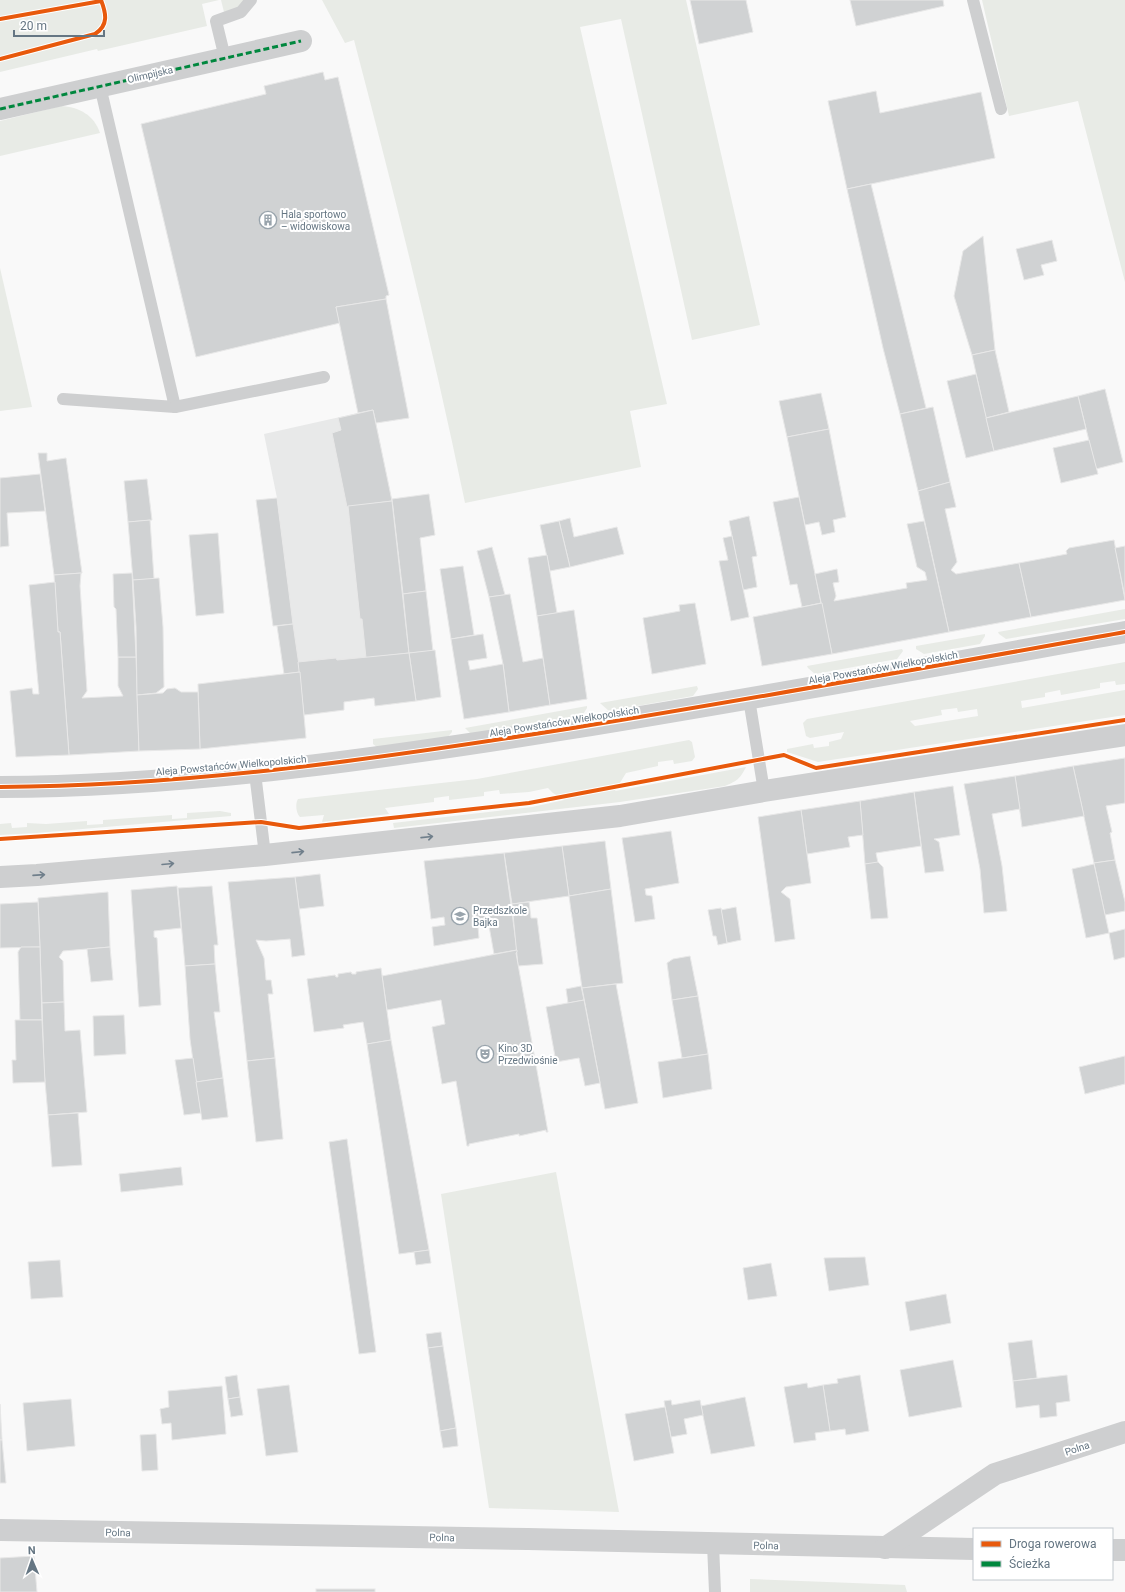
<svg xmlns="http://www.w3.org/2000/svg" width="1125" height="1592" viewBox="0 0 1125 1592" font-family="Roboto,sans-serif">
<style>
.built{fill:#e8e9e9}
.green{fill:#e8ebe6;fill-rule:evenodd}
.building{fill:#d0d2d3;stroke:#e8e8e8}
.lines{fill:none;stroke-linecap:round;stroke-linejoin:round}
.service{stroke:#cecfd0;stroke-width:12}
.minor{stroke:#cecfd0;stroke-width:22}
.quiet{stroke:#00873e;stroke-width:3;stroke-dasharray:6 3;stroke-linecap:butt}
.cycleway-casing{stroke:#fff;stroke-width:6}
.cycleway{stroke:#e8590c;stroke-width:4}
.oneway{stroke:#707f8b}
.labels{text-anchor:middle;stroke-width:4;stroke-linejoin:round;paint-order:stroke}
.street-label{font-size:10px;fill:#657683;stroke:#fff}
.poi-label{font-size:10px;fill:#657683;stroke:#fff;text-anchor:start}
</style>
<rect width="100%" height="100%" fill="#f9f9f9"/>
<path class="built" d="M386,299l23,119 -33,5 16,78 24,200 -41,5 -1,-8 -30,4v8l-40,5 -27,-217 -13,-64 94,-21 -22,-106z"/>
<g class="green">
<path d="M0,0h219l-17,4 5,22 -109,25 -1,-2 -97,23z"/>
<path d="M221,0h24l-7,8 -14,4z"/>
<path d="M322,0h364l74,325 -68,15 -71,-321 -41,8 87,377 -37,7 11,56 -176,36c-32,-156 -71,-310 -111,-463l-9,3z"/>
<path d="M982,0h143v282l-47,-181 -69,15z"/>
<path d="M61,106c18,1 33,9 39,27l-100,23v-35z"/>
<path d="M0,268l32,139 -32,4z"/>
<path d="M1125,609v10l-119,20 -7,-5 -1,-2z"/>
<path d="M985,634v2l-5,8 -56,10 -8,-5v-3z"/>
<path d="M902,649l1,2 -6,8 -82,15 -7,-6 -1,-2z"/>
<path d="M1125,662v22l-9,1 -1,-4 -15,2v5l-39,7 -1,-5 -15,3v4l-24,4 1,7 103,-18v25l-307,47 -31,-10v-3l26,-5 1,4 15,-2v-4l12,-3 3,-7 -34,6 -4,-2 -3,-13 4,-4zM957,708l1,4 19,-3 1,7 -63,10 -5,-5 32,-6 -1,-5z"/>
<path d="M697,686l1,3 -5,7 -84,15 -9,-8z"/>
<path d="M587,706v2l-5,8 -109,20 -8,-8z"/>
<path d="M452,730v2l-6,7 -69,8 -4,-3v-5z"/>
<path d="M689,740l3,2 3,15 -3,4 -18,3 -1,-4 -15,2v4l-32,7 -11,18 131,-24c-6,12 -9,14 -21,19l-105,16 -226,26 -1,-5 139,-16 32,-7 -11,-7 -5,-5 -19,4 -29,2 -1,-4 -15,2v4l-35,4v-4l-15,2v4l-49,6 4,6 -67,8 2,-7 -24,2c-4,-4 -5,-13 -2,-18l179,-20z"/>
<path d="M220,811l11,2v3l-194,17 -37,2v-11l11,-1 1,5 15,-1v-4l19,1 41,-3v4l16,-1v-4l69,-5v4l15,-1v-5z"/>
<path d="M556,1172l63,340 -130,-4 -48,-314z"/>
<path d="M750,1579l155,6 2,7h-157z"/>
</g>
<g class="building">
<path d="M690,0h56l7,32 -54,12z"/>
<path d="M850,0h93l1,6 -88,20z"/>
<path d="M323,72l2,8 13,-3 51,218 -3,1v3l-50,8 4,16 -144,34 -55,-233 125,-30 -2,-8z"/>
<path d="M876,91l4,22 101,-21 14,66 -148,31 -19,-88z"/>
<path d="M871,184l55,224 -26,6 -17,-66 -36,-159z"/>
<path d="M983,236l12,114 -23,5 -18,-59 9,-45z"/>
<path d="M1052,240l5,21 -16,4 3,10 -20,5 -8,-31z"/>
<path d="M386,299l23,119 -33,5 -3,-13 -15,3 -22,-106z"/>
<path d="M995,350l14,62 -23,6 -14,-63z"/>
<path d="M976,374l18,77 -28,7 -19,-77z"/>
<path d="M1105,389l18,73 -27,7 -18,-73z"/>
<path d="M821,393l8,36 -42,8 -8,-36z"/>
<path d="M1078,396l8,33 -92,22 -8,-33z"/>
<path d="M933,407l17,75 -32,9 -18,-77z"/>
<path d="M373,410l19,91 -45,6 -15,-74 9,-3 -3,-12z"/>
<path d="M829,429l17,88 -13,3 2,12 -13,3 -3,-13 -14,3 -18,-88z"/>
<path d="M1089,440l9,34 -37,9 -8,-35z"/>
<path d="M38,453h9v8l19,-3 16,115 -28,2z"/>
<path d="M40,474l5,37 -38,2 2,33 -9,1v-69z"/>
<path d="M147,479l5,41 -24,2 -4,-41z"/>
<path d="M950,482l6,25 -11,2 12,53 -6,8 5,4 63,-11 12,54 -82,15 -31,-141z"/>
<path d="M429,494l6,41 -15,3 6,53 -23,3 -11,-95z"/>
<path d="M799,497l22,106 -19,4 -5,-23 -7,1 -17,-83z"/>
<path d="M277,498l16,126 -20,2 -17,-126z"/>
<path d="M392,501l17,152 -43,5 -4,-39h-2l-12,-113z"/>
<path d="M749,516l8,40 -5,1 5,30 -14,3 -14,-69z"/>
<path d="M570,518l4,19 43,-10 7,27 -54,13 -11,-46z"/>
<path d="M150,520l4,59 -21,1 -5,-58z"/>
<path d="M559,521l11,46 -20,4 -10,-46z"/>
<path d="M924,521l25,111 -117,22 -17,-80 22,-5 2,13 -6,1 3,13 -2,5 73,-13 -1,-5 21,-3 -2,-8 -8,-5 -10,-43z"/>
<path d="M218,533l6,80 -28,3 -7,-81z"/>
<path d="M732,536l17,81 -18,4 -12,-60 9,-1 -5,-22z"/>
<path d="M1114,540l11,60 -94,17 -12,-54 48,-9 -1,-3 3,-3z"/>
<path d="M1125,546v51l-10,-49z"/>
<path d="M492,547l13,48 -16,2 -12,-46z"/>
<path d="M547,555l10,58 -20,3 -9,-58z"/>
<path d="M463,566l11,69 -23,4 -11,-70z"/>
<path d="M81,573l-1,13 7,105 -5,7 41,-2 -5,-10v-29h18l3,94 -70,4 -9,-123h-2l-4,-57z"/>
<path d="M132,573l4,84h-18l-2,-48 -2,-2 -1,-33z"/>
<path d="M159,578l4,49 1,60 -8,6 -19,2 -1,-68 -3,-47z"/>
<path d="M55,582l3,50h2l9,123 -53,2 -6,-66 22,-3 1,6h6l-10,-109z"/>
<path d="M426,591l7,60 -24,2 -6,-59z"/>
<path d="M510,594l13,68 20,-4 7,47 -41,7 -6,-48 -14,-67z"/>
<path d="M695,603l11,61 -54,10 -9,-56 37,-7 -1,-6z"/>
<path d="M822,603l10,51 -70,12 -9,-49z"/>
<path d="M574,610l13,89 -37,6 -13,-89z"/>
<path d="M293,624l7,48 -16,2 -7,-48z"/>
<path d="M483,634l4,24 -19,3 2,9 33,-6 6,48 -45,7 -13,-80z"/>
<path d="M435,650l6,47 -25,4 -7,-48z"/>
<path d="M409,653l7,48 -41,5 -1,-8 -30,4v8l-40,5 -6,-53 38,-4 1,2z"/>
<path d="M300,672l6,66 -106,11 -2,-65z"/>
<path d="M175,688l6,4h17l2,57 -61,2 -2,-56 26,-2 4,-4z"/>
<path d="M1125,758v45l-19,3 6,26 -2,1 5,27 -21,3 -21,-97z"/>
<path d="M1073,766l11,50 -62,11 -7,-51z"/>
<path d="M1015,776l5,33 -28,5 10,52 5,45 -23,2 -4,-44 -16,-85z"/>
<path d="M953,786l7,49 -26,4 5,3 5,29 -19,2 -11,-81z"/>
<path d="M914,792l7,54 -45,7 2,10 -13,1 -5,-63z"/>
<path d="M860,801l3,34 -15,2 2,10 -43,7 -6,-44z"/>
<path d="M801,810l10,73 -25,4 -5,5 9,7 5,40 -20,3 -17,-125z"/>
<path d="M671,831l8,52 -34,6 1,6 6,1 3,23 -20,3 -13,-84z"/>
<path d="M605,841l6,48 -42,7 -7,-50z"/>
<path d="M562,846l7,50 -57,8 -8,-51z"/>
<path d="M504,853l13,97 -23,4 -5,-28 -11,1 1,11 -45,8 -2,-19 13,-2 -1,-8 -13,2 -7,-58z"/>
<path d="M1115,860l10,42v9l-20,4 -11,-52z"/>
<path d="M878,862l5,5 5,51 -17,1 -6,-55z"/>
<path d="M1094,864l15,69 -23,5 -14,-69z"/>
<path d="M320,874l4,32 -25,3 -4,-32z"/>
<path d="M295,877l10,78 -13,2 -2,-18 -24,2 -10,-1 8,18 2,22h5l2,14h-5l7,64 -28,3 -19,-179z"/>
<path d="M177,886l4,42 -27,3v6l3,1 4,67 -22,2 -8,-117z"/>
<path d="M212,886l6,59h-4l1,19 -30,2 -7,-78z"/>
<path d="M611,889l12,94 -41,5 -13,-92z"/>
<path d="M108,892l2,55 -47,4 -4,6 4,4 1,41 -22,1 -4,-105z"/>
<path d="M38,902l2,45 -40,1v-44z"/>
<path d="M529,902l2,16h6l6,46 -25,2 -6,-62z"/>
<path d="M736,907l5,33 -14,3 -6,-33z"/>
<path d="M721,908l6,35 -9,2 -2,-9h-3l-5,-26z"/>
<path d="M1125,929v28l-11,3 -5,-27z"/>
<path d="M21,947h19l2,73h-22l-2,-68z"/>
<path d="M110,947l3,33 -22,2 -4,-33z"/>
<path d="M517,950v2l-1,1 32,179h-2v-2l-27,6v-2l-50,10v2h-2l-11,-65 -14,3 -10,-57 13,-3 -4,-24 -54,10 -5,-34z"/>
<path d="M690,956l8,40 -26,4 -5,-37 6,-4z"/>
<path d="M215,964l5,48h-6l9,66 -27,4 -6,-43 -5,-73z"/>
<path d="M381,968l10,72 -24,4 -4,-22 -20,3 1,3 -30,4 -7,-53 28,-4 1,2h2v-3l13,-2 1,2h4v-2z"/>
<path d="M616,984l22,119 -33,6 -23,-121z"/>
<path d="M581,986l3,14 -16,3 -2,-14z"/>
<path d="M698,996l10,58 -26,4 -10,-58z"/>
<path d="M584,1000l16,83 -15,3 -6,-28 -23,4 -10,-55z"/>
<path d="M64,1002l1,29 15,-1 7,82 -39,3 -4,-45 -2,-67z"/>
<path d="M124,1015l2,39 -32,2 -1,-40z"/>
<path d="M15,1020h27l3,62 -32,1 -1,-23h4z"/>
<path d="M391,1040l38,210 -30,4 -32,-210z"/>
<path d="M708,1054l4,35 -49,9 -5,-36z"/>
<path d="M1125,1056v28l-40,10 -6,-27z"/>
<path d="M193,1058l8,55 -17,2 -9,-55z"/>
<path d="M275,1058l8,81 -27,3 -9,-81z"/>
<path d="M223,1078l5,39 -26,3 -6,-38z"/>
<path d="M78,1113l4,52 -30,2 -4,-52z"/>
<path d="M347,1139l29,213 -17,2 -30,-212z"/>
<path d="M181,1167l2,18 -62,7 -2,-18z"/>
<path d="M429,1250l2,13 -15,2 -2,-13z"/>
<path d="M865,1257l4,28 -40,6 -5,-33z"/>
<path d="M60,1260l3,37 -32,2 -3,-37z"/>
<path d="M771,1263l6,33 -29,4 -5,-32z"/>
<path d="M946,1294l5,29 -41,8 -5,-29z"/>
<path d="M441,1332l2,14 -15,2 -2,-14z"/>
<path d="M1032,1340l5,38 -24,3 -5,-38z"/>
<path d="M443,1346l13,82 -16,3 -12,-83z"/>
<path d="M953,1360l9,47 -53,10 -9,-47z"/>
<path d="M237,1375l3,22 -12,2 -3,-22z"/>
<path d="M860,1375l9,56 -23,4 -1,-6 -15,2 -7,-46 15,-2 -1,-4z"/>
<path d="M1067,1375l3,26 -14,2 1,13 -17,2 -1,-13 -23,3 -3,-27z"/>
<path d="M807,1383l1,5 15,-3 7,46 -15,2 1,7 -22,3 -10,-56z"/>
<path d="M289,1385l9,67 -32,4 -9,-67z"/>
<path d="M222,1386l4,48 -54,6 -1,-17 -9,1 -2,-15 9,-2 -1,-16z"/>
<path d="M240,1397l3,18 -12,2 -3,-18z"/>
<path d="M745,1397l10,49 -44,8 -10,-48z"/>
<path d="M71,1399l4,47 -48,5 -4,-48z"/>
<path d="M671,1400l1,5 28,-5 3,15 -19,4 3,15 -16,3 -7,-36z"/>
<path d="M0,1404l2,36h-2z"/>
<path d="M665,1407l9,46 -40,8 -9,-47z"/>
<path d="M456,1428l2,18 -15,2 -3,-17z"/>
<path d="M156,1434l2,36 -16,1 -2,-36z"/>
<path d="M0,1440h2l4,43h-6z"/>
<path d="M34,1556l3,36h-37v-34z"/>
<rect x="316" y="1589" width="59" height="3"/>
</g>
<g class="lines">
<g class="service">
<path d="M973,0l28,109"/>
<path d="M225,58l-9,-37 25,-9 10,-12"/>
<path d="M63,399l112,8 -75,-321"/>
<path d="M175,407l149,-30"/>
<path d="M749,699l15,92"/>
<path d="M255,773l10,82"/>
<path d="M713,1544l2,48"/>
</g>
<g class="minor">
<path d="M0,109l301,-68"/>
<path d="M0,787c192,-1 384,-29 573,-59 185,-30 368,-63 552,-96"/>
<path d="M0,877l37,-2 228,-20 355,-39 144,-25 361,-56"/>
<path d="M0,1530l528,9 446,10"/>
<path d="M885,1548l110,-74 130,-42"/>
<path d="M1112,1550h13"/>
</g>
<path class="quiet" d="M0,109l301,-68"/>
<defs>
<g id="cycleway">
<path d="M0,19l101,-18"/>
<path d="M0,59l95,-25c14,-9 11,-21 6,-34"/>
<path d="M0,787c192,-1 384,-29 573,-59 185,-30 368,-63 552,-96"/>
<path d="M0,839l261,-17 38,6 230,-25 255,-48 32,13 309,-48"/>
</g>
</defs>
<use href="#cycleway" class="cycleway-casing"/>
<use href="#cycleway" class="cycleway"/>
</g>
<defs><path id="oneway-shaft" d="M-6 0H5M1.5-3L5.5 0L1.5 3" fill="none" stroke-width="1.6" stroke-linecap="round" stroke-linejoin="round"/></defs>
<g class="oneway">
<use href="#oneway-shaft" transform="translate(427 837) rotate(-6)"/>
<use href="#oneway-shaft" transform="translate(298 852) rotate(-6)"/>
<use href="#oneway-shaft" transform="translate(168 864) rotate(-5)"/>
<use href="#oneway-shaft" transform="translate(39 875) rotate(-4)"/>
</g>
<defs>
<symbol id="building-ring" viewBox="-11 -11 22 22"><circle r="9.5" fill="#fff" stroke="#99a4ac" stroke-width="1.5"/><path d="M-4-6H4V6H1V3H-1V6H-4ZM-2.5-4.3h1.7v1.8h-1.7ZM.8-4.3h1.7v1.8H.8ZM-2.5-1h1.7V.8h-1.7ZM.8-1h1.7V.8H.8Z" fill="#99a4ac"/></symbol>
<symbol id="school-ring" viewBox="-11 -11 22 22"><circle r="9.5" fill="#fff" stroke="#99a4ac" stroke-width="1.5"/><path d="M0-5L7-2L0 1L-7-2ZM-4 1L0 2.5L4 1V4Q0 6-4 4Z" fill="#99a4ac"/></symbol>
<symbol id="theatre-ring" viewBox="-11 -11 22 22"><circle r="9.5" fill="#fff" stroke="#99a4ac" stroke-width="1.5"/><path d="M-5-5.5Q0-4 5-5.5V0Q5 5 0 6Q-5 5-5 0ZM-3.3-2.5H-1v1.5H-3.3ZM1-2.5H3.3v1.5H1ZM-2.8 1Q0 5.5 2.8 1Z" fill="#99a4ac"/></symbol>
</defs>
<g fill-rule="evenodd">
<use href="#building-ring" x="258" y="210" width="20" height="20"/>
<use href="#school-ring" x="450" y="906" width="20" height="20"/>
<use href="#theatre-ring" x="475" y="1044" width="20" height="20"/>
</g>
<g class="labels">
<g class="street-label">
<text transform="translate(150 74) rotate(-13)" y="4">Olimpijska</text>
<text transform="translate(883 667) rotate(-10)" y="4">Aleja Powstańców Wielkopolskich</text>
<text transform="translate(564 721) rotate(-9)" y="4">Aleja Powstańców Wielkopolskich</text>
<text transform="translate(231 765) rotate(-5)" y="4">Aleja Powstańców Wielkopolskich</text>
<text transform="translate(1077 1448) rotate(-18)" y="4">Polna</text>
<text transform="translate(118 1532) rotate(1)" y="4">Polna</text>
<text transform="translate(442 1537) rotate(1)" y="4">Polna</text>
<text transform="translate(766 1545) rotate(1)" y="4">Polna</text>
</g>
<g class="poi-label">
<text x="281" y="218">Hala sportowo<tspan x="281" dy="12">– widowiskowa</tspan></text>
<text x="473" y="914">Przedszkole<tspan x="473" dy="12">Bajka</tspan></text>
<text x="498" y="1052">Kino 3D<tspan x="498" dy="12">Przedwiośnie</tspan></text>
</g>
</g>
<rect x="973" y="1528" width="140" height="52" fill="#ffffff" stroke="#c1c8cd"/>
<rect x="981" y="1541" width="20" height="6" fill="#e8590c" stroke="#c1c8cd"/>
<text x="1009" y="1548" font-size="12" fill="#657683">Droga rowerowa</text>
<rect x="981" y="1561" width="20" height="6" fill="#00873e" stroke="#c1c8cd"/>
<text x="1009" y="1568" font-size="12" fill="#657683">Ścieżka</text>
<g transform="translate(32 1560) rotate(358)" stroke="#ffffff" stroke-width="3" paint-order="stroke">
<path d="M0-3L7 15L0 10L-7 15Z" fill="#657683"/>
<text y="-6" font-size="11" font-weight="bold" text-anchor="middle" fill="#657683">N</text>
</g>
<path d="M14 30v6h90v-6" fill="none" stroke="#657683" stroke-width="2"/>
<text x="20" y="30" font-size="12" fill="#657683" stroke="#ffffff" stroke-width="3" paint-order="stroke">20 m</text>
</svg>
